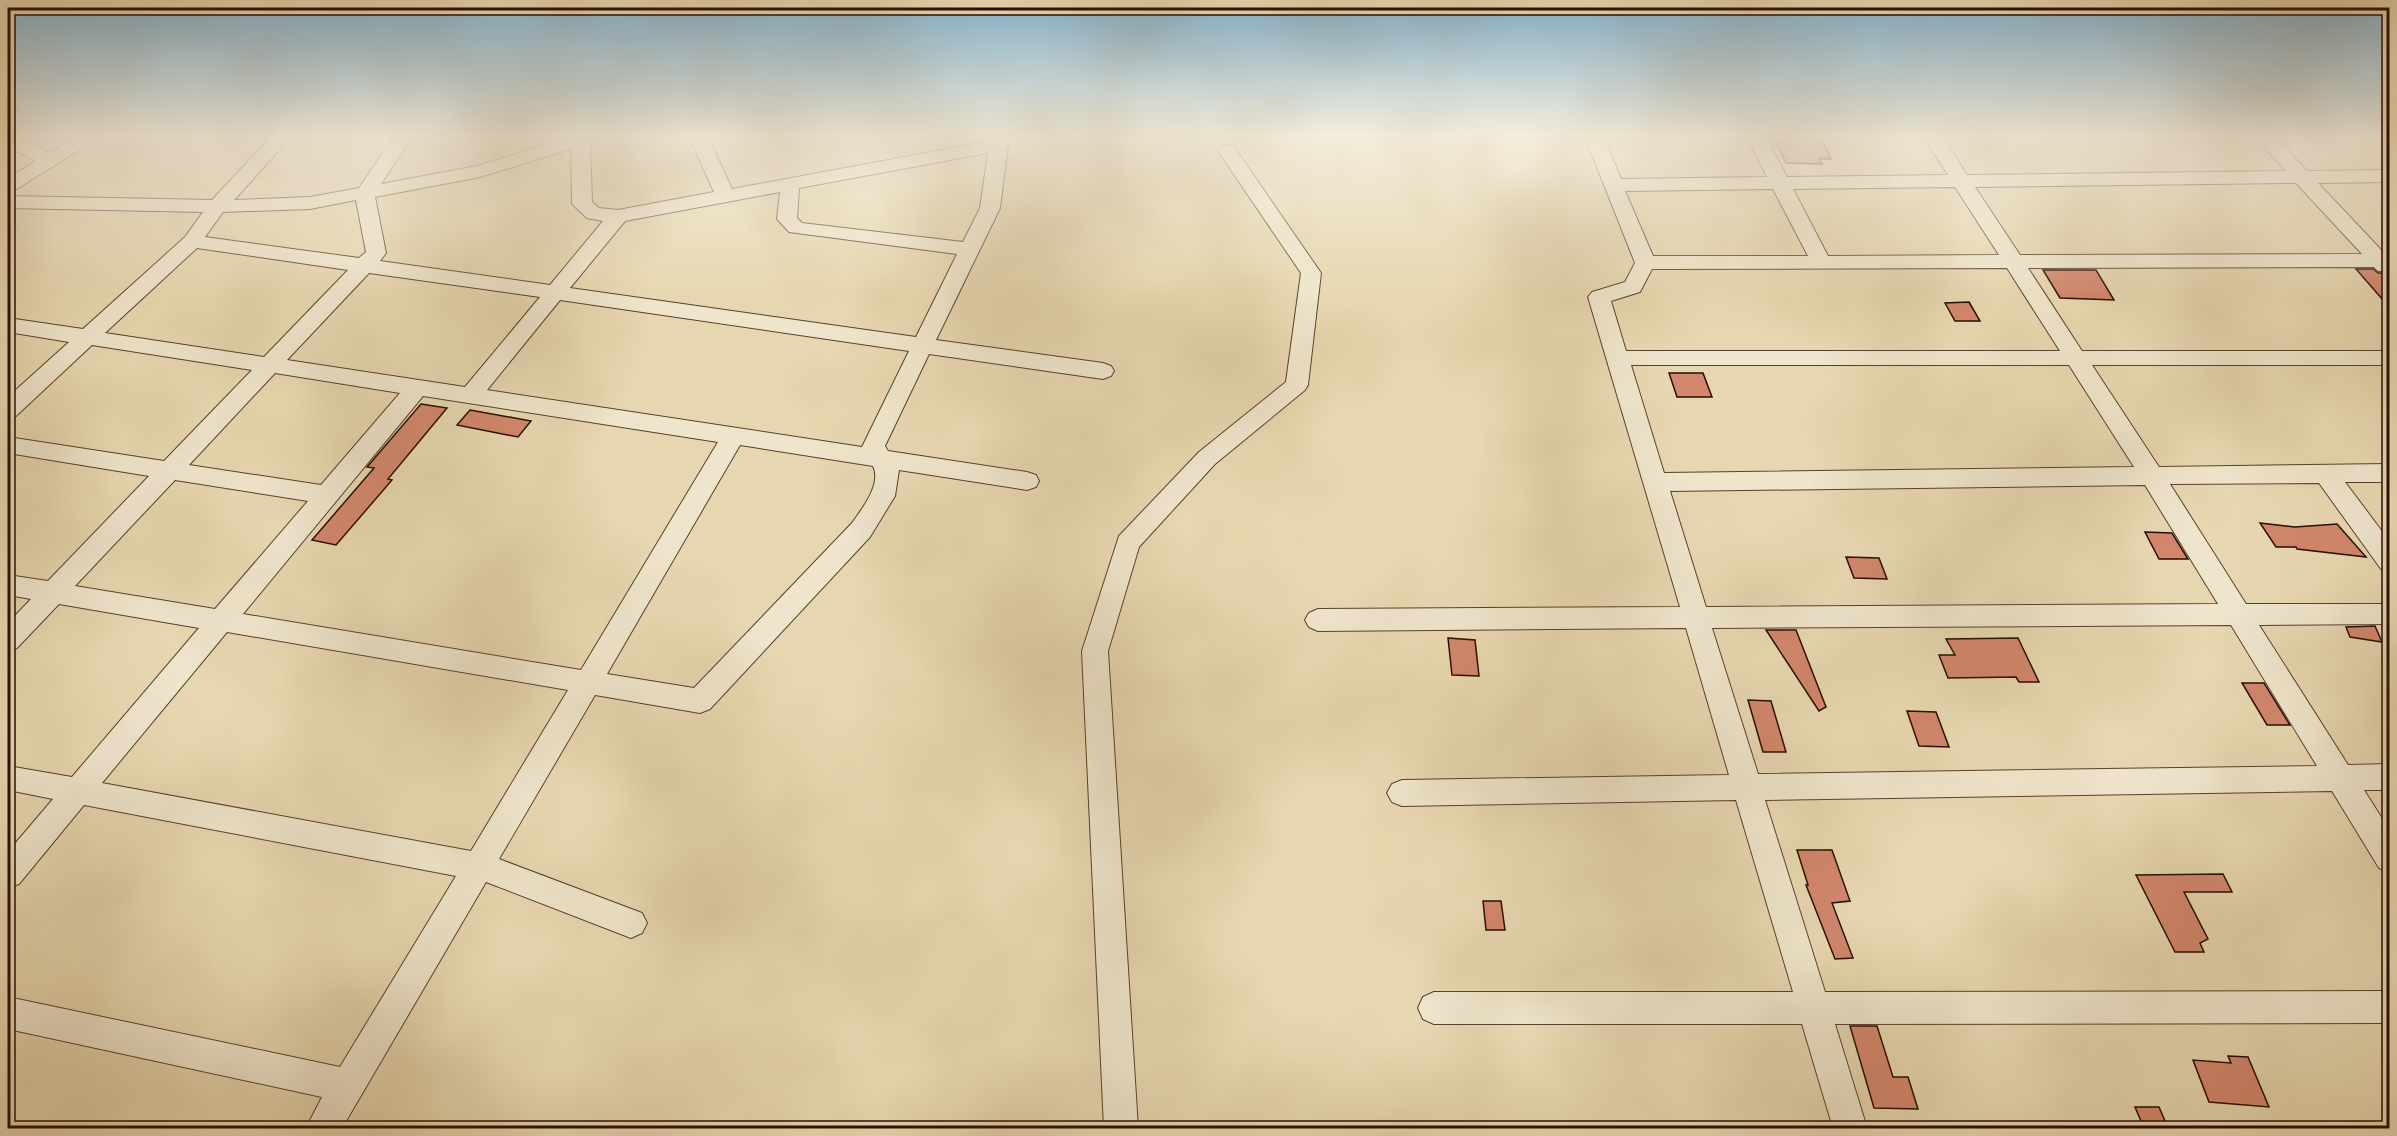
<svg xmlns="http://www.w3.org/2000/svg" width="2397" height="1136" viewBox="0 0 2397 1136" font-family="'Libre Bodoni',serif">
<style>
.building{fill:#d2876d;stroke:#290d00;stroke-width:1.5}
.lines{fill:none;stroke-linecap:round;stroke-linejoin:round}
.minor-casing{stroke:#58402c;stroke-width:2}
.minor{fill:#efe5cc;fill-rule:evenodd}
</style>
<rect width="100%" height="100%" fill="#e7d7b0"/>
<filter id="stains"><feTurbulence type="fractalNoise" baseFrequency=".00333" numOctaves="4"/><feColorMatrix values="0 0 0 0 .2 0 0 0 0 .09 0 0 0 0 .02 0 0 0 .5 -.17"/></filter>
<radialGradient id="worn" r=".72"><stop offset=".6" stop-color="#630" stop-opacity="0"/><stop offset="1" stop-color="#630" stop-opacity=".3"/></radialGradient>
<g class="building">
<path d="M1774,137h46l11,22h-12l3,5 -36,-1z"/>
<path d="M2356,269h17l5,4h6l6,6v29z"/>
<path d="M2043,270h53l18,30 -54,-2z"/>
<path d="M1969,302l11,19h-25l-10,-18z"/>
<path d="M1669,373h34l9,24h-35z"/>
<path d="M421,404l26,4 -59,71 4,1 -56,65 -24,-5 62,-72 -7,-1z"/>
<path d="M470,410l61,11 -13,16 -61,-12z"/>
<path d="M2260,523l35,4 42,-3 29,33 -69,-8 -1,-2h-20z"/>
<path d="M2145,532l27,1 16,26h-29z"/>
<path d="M1846,557l33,1 8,21 -33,-1z"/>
<path d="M2375,626l7,16 -32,-5 -4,-10z"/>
<path d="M1766,630h30l30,77 -7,4z"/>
<path d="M1448,638l27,2 4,36 -27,-1z"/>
<path d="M2018,638l21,44h-20l-3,-5 -68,1 -9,-23h16l-9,-16z"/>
<path d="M2242,683h22l26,42h-23z"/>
<path d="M1748,700l23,1 15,51h-23z"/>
<path d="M1907,711l29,1 13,35 -30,-1z"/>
<path d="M1797,850h35l18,51 -18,2 21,55 -18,1 -29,-74h2z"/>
<path d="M2223,874l9,18h-48l24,47 -8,4 4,9h-29l-39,-77z"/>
<path d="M1483,901h18l4,29h-19z"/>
<path d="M1850,1026h27l16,51h15l10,32 -44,-1z"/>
<path d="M2228,1056l20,1 21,50 -60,-5 -16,-42 38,3z"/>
<path d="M2135,1107h24l9,21h-24z"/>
</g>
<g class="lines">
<defs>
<g id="minor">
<path d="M8,137h9l33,16 27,-16h23l-85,53 -7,2v-14l28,-17 -28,-14z"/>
<path d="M271,137h20l-57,63 76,-3 49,-9 34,-51h19l-31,47 96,-18 93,-29h30l-2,4 -8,2 2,59 7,6 19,2 96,-18 -25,-55h19l24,52 258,-48 1,-4h18l-9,71 -64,132 167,23 8,3 3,5 -3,5 -8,3 -174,-25 -44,92 3,5 139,21 9,3 3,6 -3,6 -9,3 -128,-20 -4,26 -25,41 -160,172 -10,4 -105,-18 -96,164 143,54 5,10 -5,10 -11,5 -145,-56 -144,246h-36l16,-31 -314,-68v-32l332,70 116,-191 -372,-71 -65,79 -11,4v-36l45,-53 -45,-9v-24l64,11 127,-149 -140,-24 -42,44 -9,3v-28l23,-24 -23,-4v-20l40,6 101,-105 -141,-23v-16l156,24 88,-91 -160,-25 -76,71 -8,2v-21l61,-55 -61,-10v-14l75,11 102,-92 18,-25 -195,-4v-12l204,4zM571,149l1,55 15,14 16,3 -53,64 -170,-24 6,-8 -11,-56 105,-20zM988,153l-8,55 -17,34 -161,-19 -5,-5 2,-30zM780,192l-3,27 12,13 168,22 -41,83 -346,-49 55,-67zM356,200l10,52 -7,6 -154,-21 18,-25 87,-3zM197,248l151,22 -84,87 -159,-24zM369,273l171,24 -75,90 -178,-27zM560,300l349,51 -47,96 -375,-57zM275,373l125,20 -79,92 -132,-20zM423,396l295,46 -137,228 -338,-56zM740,445l133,21c9,18 -11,43 -21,57l-158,165 -87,-14zM175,480l133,21 -93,108 -140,-23zM227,632l341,58 -97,161 -369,-68z"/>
<path d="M1585,137h19l17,42 146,-2 -20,-40h19l21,40 161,-2 -24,-38h19l24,38 319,-4 -31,-34h20l32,34 83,-1v12l-72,1 67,71h5v17h-12l-4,-4 -346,1 54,83h308v14h-298l67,102 231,-3v18h-45l45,60v30l-9,-3 -62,-86 -149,1 76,120h144v20l-131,1 89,140 42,-1v26h-26l26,41v41l-11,-4 -47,-77 -567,9 60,192 565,-1v32l-555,1 32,104h-34l-31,-104h-368l-11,-5 -5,-11 5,-11 11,-5h359l-57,-192 -334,6 -10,-4 -5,-9 5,-9 10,-4 327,-5 -43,-147 -368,3 -9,-4 -4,-7 4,-7 9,-4 362,-2 -92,-310 4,-5 33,-10 10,-19zM2296,183l66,71 -342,1 -45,-68zM1955,187l44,68 -171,1 -35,-67zM1773,189l35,67h-155l-28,-65zM2007,268l53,83h-434l-15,-50 29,-9 12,-23zM1631,365h438l65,102 -470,6zM2145,485l73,119 -512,3 -36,-116zM2231,625l86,141 -559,8 -46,-146z"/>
<path d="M1227,145l7,2 87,126 -13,112 -3,5 -90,74 -76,83 -31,104 30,477h-34l-22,-477 37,-115 80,-84 87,-70 15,-109 -83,-122 2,-4z"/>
</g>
</defs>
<use href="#minor" class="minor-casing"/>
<use href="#minor" class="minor"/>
</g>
<linearGradient id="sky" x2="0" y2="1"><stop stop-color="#87b6d1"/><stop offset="0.46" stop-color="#f4eddb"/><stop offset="1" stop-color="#f4eddb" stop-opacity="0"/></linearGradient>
<rect width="2397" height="296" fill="url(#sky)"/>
<rect width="2397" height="1136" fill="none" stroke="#e7d7b0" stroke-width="30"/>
<rect x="9" y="9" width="2379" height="1118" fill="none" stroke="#290d00" stroke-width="3"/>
<rect x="15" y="15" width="2367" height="1106" fill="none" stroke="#290d00" stroke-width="1.5"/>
<rect width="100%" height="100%" filter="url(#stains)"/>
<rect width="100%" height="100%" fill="url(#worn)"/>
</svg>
